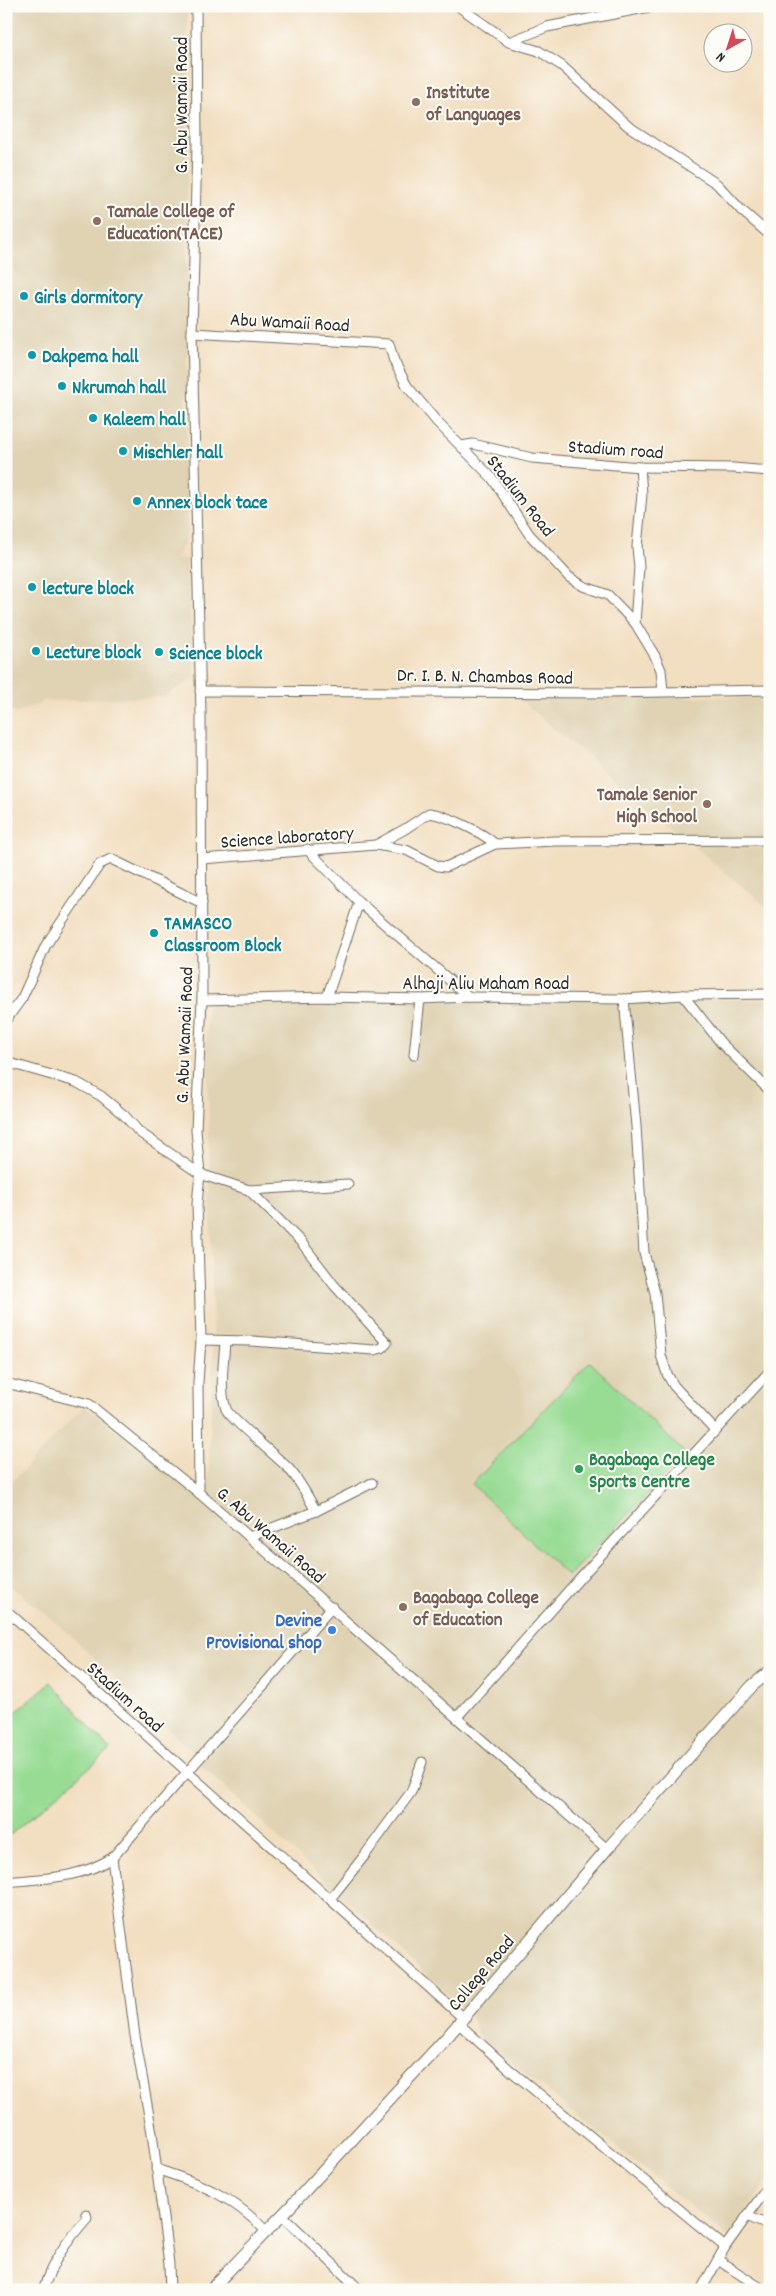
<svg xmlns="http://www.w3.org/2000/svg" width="776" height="2296" viewBox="0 0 776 2296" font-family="Dekko,sans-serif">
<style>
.built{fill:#e0d3b4}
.garden{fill:#98dc94;stroke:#628460}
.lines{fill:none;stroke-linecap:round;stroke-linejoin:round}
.minor-casing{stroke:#716a5f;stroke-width:11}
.tertiary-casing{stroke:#716a5f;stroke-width:13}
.minor{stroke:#fff;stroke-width:9}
.tertiary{stroke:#fff;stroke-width:11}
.education-dot{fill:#8d6e63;stroke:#fdfcf7;stroke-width:2}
.culture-dot{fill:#0f9aa8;stroke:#fdfcf7;stroke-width:2}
.leisure-dot{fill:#2e9e5b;stroke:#fdfcf7;stroke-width:2}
.shop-dot{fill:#3f7fe0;stroke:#fdfcf7;stroke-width:2}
.labels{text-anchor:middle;stroke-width:4;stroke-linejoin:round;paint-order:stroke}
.education-label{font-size:19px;font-weight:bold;fill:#785e54;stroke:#fdfcf7;text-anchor:start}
.street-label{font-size:19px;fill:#2b2b2b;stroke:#fdfcf7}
.culture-label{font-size:19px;font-weight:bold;fill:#0d838f;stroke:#fdfcf7;text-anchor:start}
.leisure-label{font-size:19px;font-weight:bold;fill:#27864d;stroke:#fdfcf7;text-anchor:start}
.shop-label{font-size:19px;font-weight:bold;fill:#366cbe;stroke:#fdfcf7;text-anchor:end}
</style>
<rect width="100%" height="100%" fill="#fdfcf7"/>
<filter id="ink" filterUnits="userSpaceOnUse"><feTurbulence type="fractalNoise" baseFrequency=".02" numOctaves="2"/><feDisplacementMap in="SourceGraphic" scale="10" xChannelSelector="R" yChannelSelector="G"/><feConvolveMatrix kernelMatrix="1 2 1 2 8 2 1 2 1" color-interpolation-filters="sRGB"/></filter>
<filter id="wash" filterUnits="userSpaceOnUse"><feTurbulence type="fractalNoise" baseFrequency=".0096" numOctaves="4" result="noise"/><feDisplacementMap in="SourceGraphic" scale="20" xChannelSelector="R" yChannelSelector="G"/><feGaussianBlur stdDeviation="1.12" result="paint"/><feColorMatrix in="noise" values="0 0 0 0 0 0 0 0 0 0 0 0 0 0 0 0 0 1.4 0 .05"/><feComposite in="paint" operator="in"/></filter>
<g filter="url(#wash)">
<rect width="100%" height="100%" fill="#f2dec0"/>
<g class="built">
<path d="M6,6h181v526l-4,14 -8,13h11l8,119 -31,19 -119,4 -27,12 -11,-4z"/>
<path d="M517,697h253v213z"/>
<path d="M770,999v1178l-41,60 -251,-201 -7,-20 -264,-245 -19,-23 -122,-117 -60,-49v-94l78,-82 124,94 5,-156 -7,-337 11,-6z"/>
</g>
<g class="garden">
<path d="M590,1362l96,92 -118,122 -96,-92z"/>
<path d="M51,1682l59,68 -101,86 -3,-3v-113z"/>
</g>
</g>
<g filter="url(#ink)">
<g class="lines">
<defs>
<g id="minor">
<path d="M196,6l1,141 -5,186 9,381 1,286 -6,130 4,44 -3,30 4,136 -3,42 1,111 408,356"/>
<path d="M458,6l51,36 30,9 23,15 66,60 89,58 24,26 29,25"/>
<path d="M509,42l38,-15 108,-21"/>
<path d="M192,333l197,11 5,17 13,25 30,36 55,56 37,56 40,43 14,9 25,9 27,28"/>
<path d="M461,446l12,-2 59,14 108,9 93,1 37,3"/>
<path d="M640,467l2,27 -5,53 2,20 -4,56 20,33 6,14 2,21"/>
<path d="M200,691l409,2 161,-3"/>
<path d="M376,845l29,-16 24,-16c17,2 53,19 66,31"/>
<path d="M307,849l52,53 110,95"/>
<path d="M202,859l174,-14 30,5 32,16 8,1 49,-23 60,-3 215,-1"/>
<path d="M683,995l38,48 49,48"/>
<path d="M327,997l32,-95"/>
<path d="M624,999l12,127 8,127 11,40 6,62 6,19 7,12 41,44"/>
<path d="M202,1000l125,-3 93,2 49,-2 155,2 59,-4 87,-1"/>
<path d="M6,1020l16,-22 24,-53 54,-81 11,-5 91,44"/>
<path d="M414,1055l6,-56"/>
<path d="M6,1062l70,20 25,14 24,20 14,16 61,42 49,16 99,-6"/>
<path d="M201,1340l51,1 122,9 8,-2 5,-5 -53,-58 -33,-43 -52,-52"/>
<path d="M225,1341c-1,21 -6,47 1,68 3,9 52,48 63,60 11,12 19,28 27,42l-67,26"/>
<path d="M6,1383l83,21 110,89"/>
<path d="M316,1511l56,-28"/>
<path d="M6,1610l457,408"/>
<path d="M457,1717l122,-138 191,-208"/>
<path d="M112,1858l23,178 17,97 17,131 1,26"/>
<path d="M6,1882c38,-4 73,-3 106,-24l220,-251"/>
<path d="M330,1899l35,-44 46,-63 11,-30"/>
<path d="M459,2024l51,46 215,177"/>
<path d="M156,2169c46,15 76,27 110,62"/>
<path d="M282,2215l78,75"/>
<path d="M747,2216l23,10"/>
<path d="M718,2260l46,30"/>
<path d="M43,2290c9,-29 24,-49 44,-72l-1,-4"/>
<path d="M701,2290l24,-43 45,-63"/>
</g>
<path id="tertiary" d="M210,2290l79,-82 159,-172 159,-187 145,-163 18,-15"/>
</defs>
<use href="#minor" class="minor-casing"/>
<use href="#tertiary" class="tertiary-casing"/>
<use href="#minor" class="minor"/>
<use href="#tertiary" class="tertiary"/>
</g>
</g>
<g class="education-dot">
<circle cx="416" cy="102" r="5"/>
<circle cx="97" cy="221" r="5"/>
<circle cx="707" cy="804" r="5"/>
<circle cx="403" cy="1607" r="5"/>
</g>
<g class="culture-dot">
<circle cx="24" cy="296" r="5"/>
<circle cx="32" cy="355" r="5"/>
<circle cx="62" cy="386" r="5"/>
<circle cx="93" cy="418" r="5"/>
<circle cx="123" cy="451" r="5"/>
<circle cx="137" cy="501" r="5"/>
<circle cx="32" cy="587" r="5"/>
<circle cx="36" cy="651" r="5"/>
<circle cx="159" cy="652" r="5"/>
<circle cx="154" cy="933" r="5"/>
</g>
<circle class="leisure-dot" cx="579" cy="1469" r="5"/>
<circle class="shop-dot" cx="332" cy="1630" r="5"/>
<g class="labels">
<g class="education-label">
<text x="426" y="98">Institute<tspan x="426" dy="22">of Languages</tspan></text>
<text x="107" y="217">Tamale College of<tspan x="107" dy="22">Education(TACE)</tspan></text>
<text x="697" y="800" text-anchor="end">Tamale Senior<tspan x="697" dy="22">High School</tspan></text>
<text x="413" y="1603">Bagabaga College<tspan x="413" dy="22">of Education</tspan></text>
</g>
<g class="street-label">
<text transform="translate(180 105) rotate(-90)" y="7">G. Abu Wamaii Road</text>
<text transform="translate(290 321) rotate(3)" y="7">Abu Wamaii Road</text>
<text transform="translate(616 448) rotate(4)" y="7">Stadium road</text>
<text transform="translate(522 495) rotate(52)" y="7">Stadium Road</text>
<text transform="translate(485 675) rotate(1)" y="7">Dr. I. B. N. Chambas Road</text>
<text transform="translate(287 836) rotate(-4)" y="7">Science laboratory</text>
<text x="486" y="989">Alhaji Aliu Maham Road</text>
<text transform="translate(183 1035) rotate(-88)" y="7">G. Abu Wamaii Road</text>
<text transform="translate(272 1534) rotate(41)" y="7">G. Abu Wamaii Road</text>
<text transform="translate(126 1696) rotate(42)" y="7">Stadium road</text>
<text transform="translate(480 1972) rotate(-50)" y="7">College Road</text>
</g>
<g class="culture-label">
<text x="34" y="303">Girls dormitory</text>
<text x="42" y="362">Dakpema hall</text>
<text x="72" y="393">Nkrumah hall</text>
<text x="103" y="425">Kaleem hall</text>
<text x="133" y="458">Mischler hall</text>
<text x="147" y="508">Annex block tace</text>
<text x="42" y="594">lecture block</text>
<text x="46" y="658">Lecture block</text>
<text x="169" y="659">Science block</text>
<text x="164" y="929">TAMASCO<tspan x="164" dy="22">Classroom Block</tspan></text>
</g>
<g class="leisure-label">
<text x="589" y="1465">Bagabaga College<tspan x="589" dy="22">Sports Centre</tspan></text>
</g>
<g class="shop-label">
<text x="322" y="1626">Devine<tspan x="322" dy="22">Provisional shop</tspan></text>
</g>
</g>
<rect width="776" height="2296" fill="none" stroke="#fdfcf7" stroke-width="25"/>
<g transform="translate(728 48) rotate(219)"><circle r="24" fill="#fdfcf7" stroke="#a9a8a5"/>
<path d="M0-4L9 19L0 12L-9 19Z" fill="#d1495b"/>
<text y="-8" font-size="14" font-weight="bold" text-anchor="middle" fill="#2b2b2b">N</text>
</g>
</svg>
